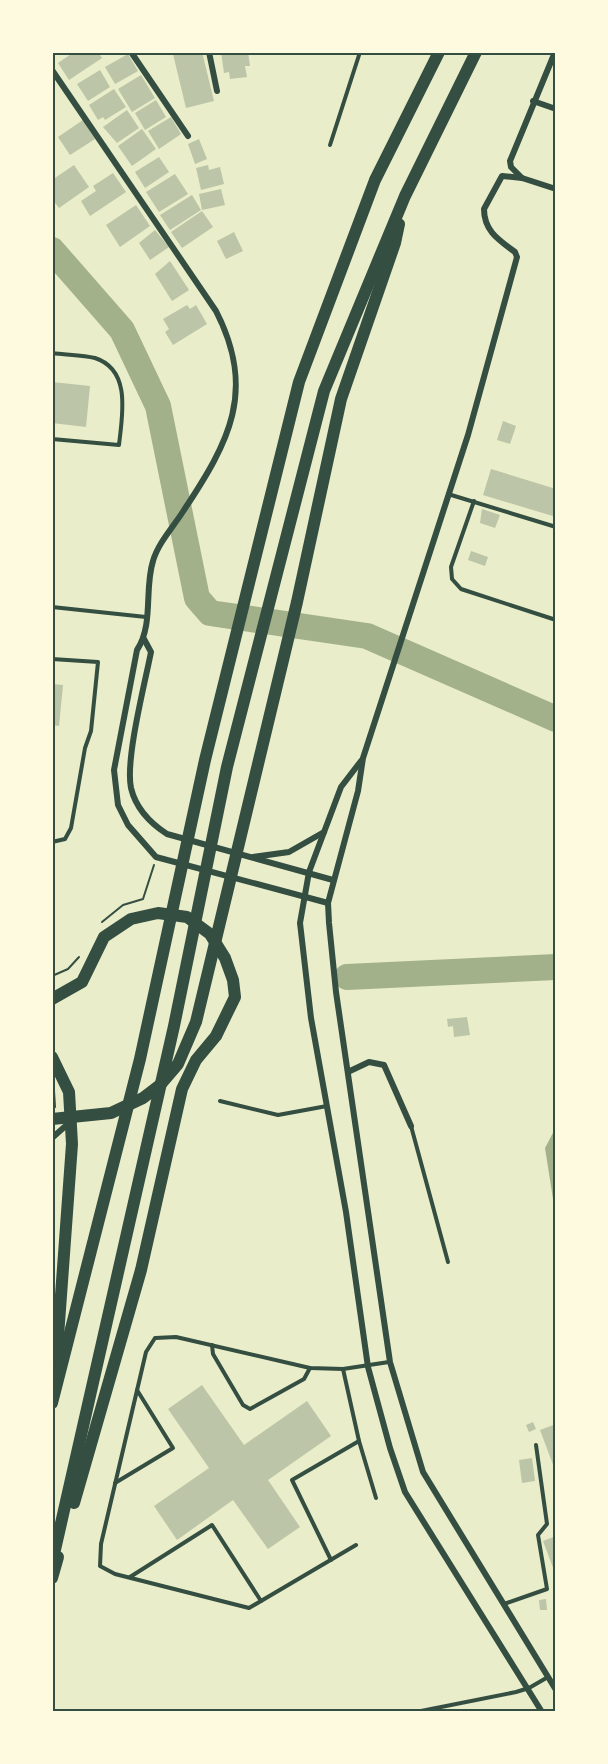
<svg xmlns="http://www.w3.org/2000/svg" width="608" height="1764" viewBox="0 0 608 1764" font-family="'DM Sans',sans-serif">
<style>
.water{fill:#a3b18a}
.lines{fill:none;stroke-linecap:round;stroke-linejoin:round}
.river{stroke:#a3b18a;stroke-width:26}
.building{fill:#bcc5a7}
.path{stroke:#344e41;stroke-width:2}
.service{stroke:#344e41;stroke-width:4}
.minor{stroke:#344e41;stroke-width:6}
.motorway{stroke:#344e41;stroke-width:12}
.neatline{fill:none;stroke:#344e41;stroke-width:2}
</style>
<rect width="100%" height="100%" fill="#e9edc9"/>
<path class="water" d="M555,1129v83l-10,-64z"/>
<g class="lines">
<g class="river">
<path d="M52,250l70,80 36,76 39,192 13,15 157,23 189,83"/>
<path d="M347,977l209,-10"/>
</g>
</g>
<g class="building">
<path d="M74,52h24l4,6 -33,22 -11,-17z"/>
<path d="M180,52h22l12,49 -28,7 -13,-54z"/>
<path d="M221,52h27l2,14h-5l2,11 -17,2 -1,-7 -5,1z"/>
<path d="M128,54l10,17 -23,13 -10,-17z"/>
<path d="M100,70l10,17 -22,14 -11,-17z"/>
<path d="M141,75l14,23 -23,14 -14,-23z"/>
<path d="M114,89l12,18 -21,13 -2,-3 -5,3 -9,-15z"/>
<path d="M156,100l10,17 -21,13 -10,-17z"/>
<path d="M127,110l12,18 -22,15 -14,-16z"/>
<path d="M171,117l10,17 -22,15 -11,-18z"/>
<path d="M83,120l12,19 -25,16 -12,-18z"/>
<path d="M142,129l14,20 -24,17 -14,-20z"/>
<path d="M199,139l8,20 -12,5 -7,-20z"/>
<path d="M159,157l10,15 -24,16 -10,-16z"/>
<path d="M74,165l15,22 -30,21 -7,-9v-19z"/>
<path d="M208,165l1,5 11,-3 4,17 -23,6 -5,-22z"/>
<path d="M113,173l13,19 -36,24 -9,-15 15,-10 -3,-5z"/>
<path d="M175,174l13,20 -29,18 -13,-20z"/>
<path d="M221,189l4,16 -23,5 -3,-16z"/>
<path d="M192,195l9,15 -31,20 -10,-15z"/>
<path d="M136,205l14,21 -30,21 -14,-22z"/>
<path d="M202,211l11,16 -31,21 -11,-16z"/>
<path d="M155,230l14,17 -19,13 -11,-17z"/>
<path d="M234,232l9,19 -17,8 -9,-18z"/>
<path d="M170,261l19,29 -17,11 -17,-27z"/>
<path d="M187,305l3,4 6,-4 11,19 -34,21 -8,-13 4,-3 -6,-10z"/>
<path d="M52,382l38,4 -4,41 -34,-4z"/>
<path d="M503,421l13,5 -6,18 -13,-4z"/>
<path d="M491,469l65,20v28l-73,-22z"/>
<path d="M482,509l18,6 -5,13 -15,-5z"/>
<path d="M471,551l17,6 -3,9 -17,-6z"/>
<path d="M52,684l11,1 -4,41 -7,-1z"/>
<path d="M467,1017l3,18 -16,2 -1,-11 -5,1 -1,-8z"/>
<path d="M202,1385l42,60 63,-44 24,35 -63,44 32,47 -32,22 -35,-49 -56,40 -23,-34 55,-38 -41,-59z"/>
<path d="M533,1422l3,7 -7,3 -3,-7z"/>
<path d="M556,1424v46h-1l-15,-40z"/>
<path d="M532,1458l3,23 -13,2 -3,-23z"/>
<path d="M556,1536v37h-1l-12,-32z"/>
<path d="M546,1599l1,11h-7l-1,-10z"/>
</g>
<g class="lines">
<g class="path">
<path d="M102,922l21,-17 20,-6 11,-34"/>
<path d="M52,976l16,-7 11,-12"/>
<path d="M54,1091l1,16"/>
</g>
<g class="service">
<path d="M330,145l30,-93"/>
<path d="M52,353c14,2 30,2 43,5 37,12 27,58 24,87l-67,-6"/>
<path d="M448,494l108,33"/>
<path d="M474,501l-23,66 1,12 9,10 95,31"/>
<path d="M52,607l94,10"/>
<path d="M52,659l46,3 -7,69 -6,17 -14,80 -6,11 -13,3"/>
<path d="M220,1101l58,14 49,-9"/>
<path d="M411,1126l37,136"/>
<path d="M212,1345l1,9 30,51 7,4 54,-30 6,-11"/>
<path d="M343,1369l16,72 17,57"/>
<path d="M115,1483l58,-35 -36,-58"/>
<path d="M356,1545l-107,63 -134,-34 -15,-8 1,-22 45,-192 9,-14 21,-1 134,31 33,1 46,-7"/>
<path d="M331,1560l-39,-80 67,-39"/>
<path d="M130,1577l82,-52 49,76"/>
<path d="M504,1604l43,-15 -9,-54 9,-11 -11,-79"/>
<path d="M416,1712l100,-20 13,-4 19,-11"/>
</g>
<g class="minor">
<path d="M131,52l57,84"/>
<path d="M209,52l8,39"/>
<path d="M52,70l164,241c41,80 13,131 -32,199 -10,16 -26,33 -31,51 -9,28 1,63 -16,89l-23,120 4,35 10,20 28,32 172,46"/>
<path d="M533,101l23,8"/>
<path d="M522,178l-11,-11 -1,-6 45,-109"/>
<path d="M556,189l-34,-11 -20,-2 -18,33c0,22 15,31 31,43l2,5 -49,178 -105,323 -5,33 -30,112 1,20 7,69 54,370 33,110 133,218"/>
<path d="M144,639l7,13c-6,31 -26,108 -20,136 5,21 19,35 36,46l166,46"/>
<path d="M361,761l-20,26 -32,85 -9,51 11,95 35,194 22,155 22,81 15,44 137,220"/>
<path d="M253,857l36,-5 35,-20"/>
<path d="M350,1071l19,-9 15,3 27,61"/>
<path d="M52,1138l18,-16"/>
</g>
<g class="motorway">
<path d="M52,999l30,-17 22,-45 27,-18 27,-6 29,4 23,17 15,24 8,22 2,17 -19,39 -20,24 -14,29 -41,181 -67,233"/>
<path d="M52,1057l17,35 3,52 -16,220"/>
<path d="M52,1119l59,-6 32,-15 17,-13 18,-21 18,-42 101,-420 44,-203 54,-156 4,-19"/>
<path d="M52,1403l88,-344 65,-299 94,-378 76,-202 64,-128"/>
<path d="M52,1563l122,-537 53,-259 97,-376 81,-195 71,-144"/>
<path d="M52,1578l6,-21"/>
</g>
</g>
<rect width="608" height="1764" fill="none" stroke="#fefae0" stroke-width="108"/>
<rect x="54" y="54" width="500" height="1656" class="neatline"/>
</svg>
